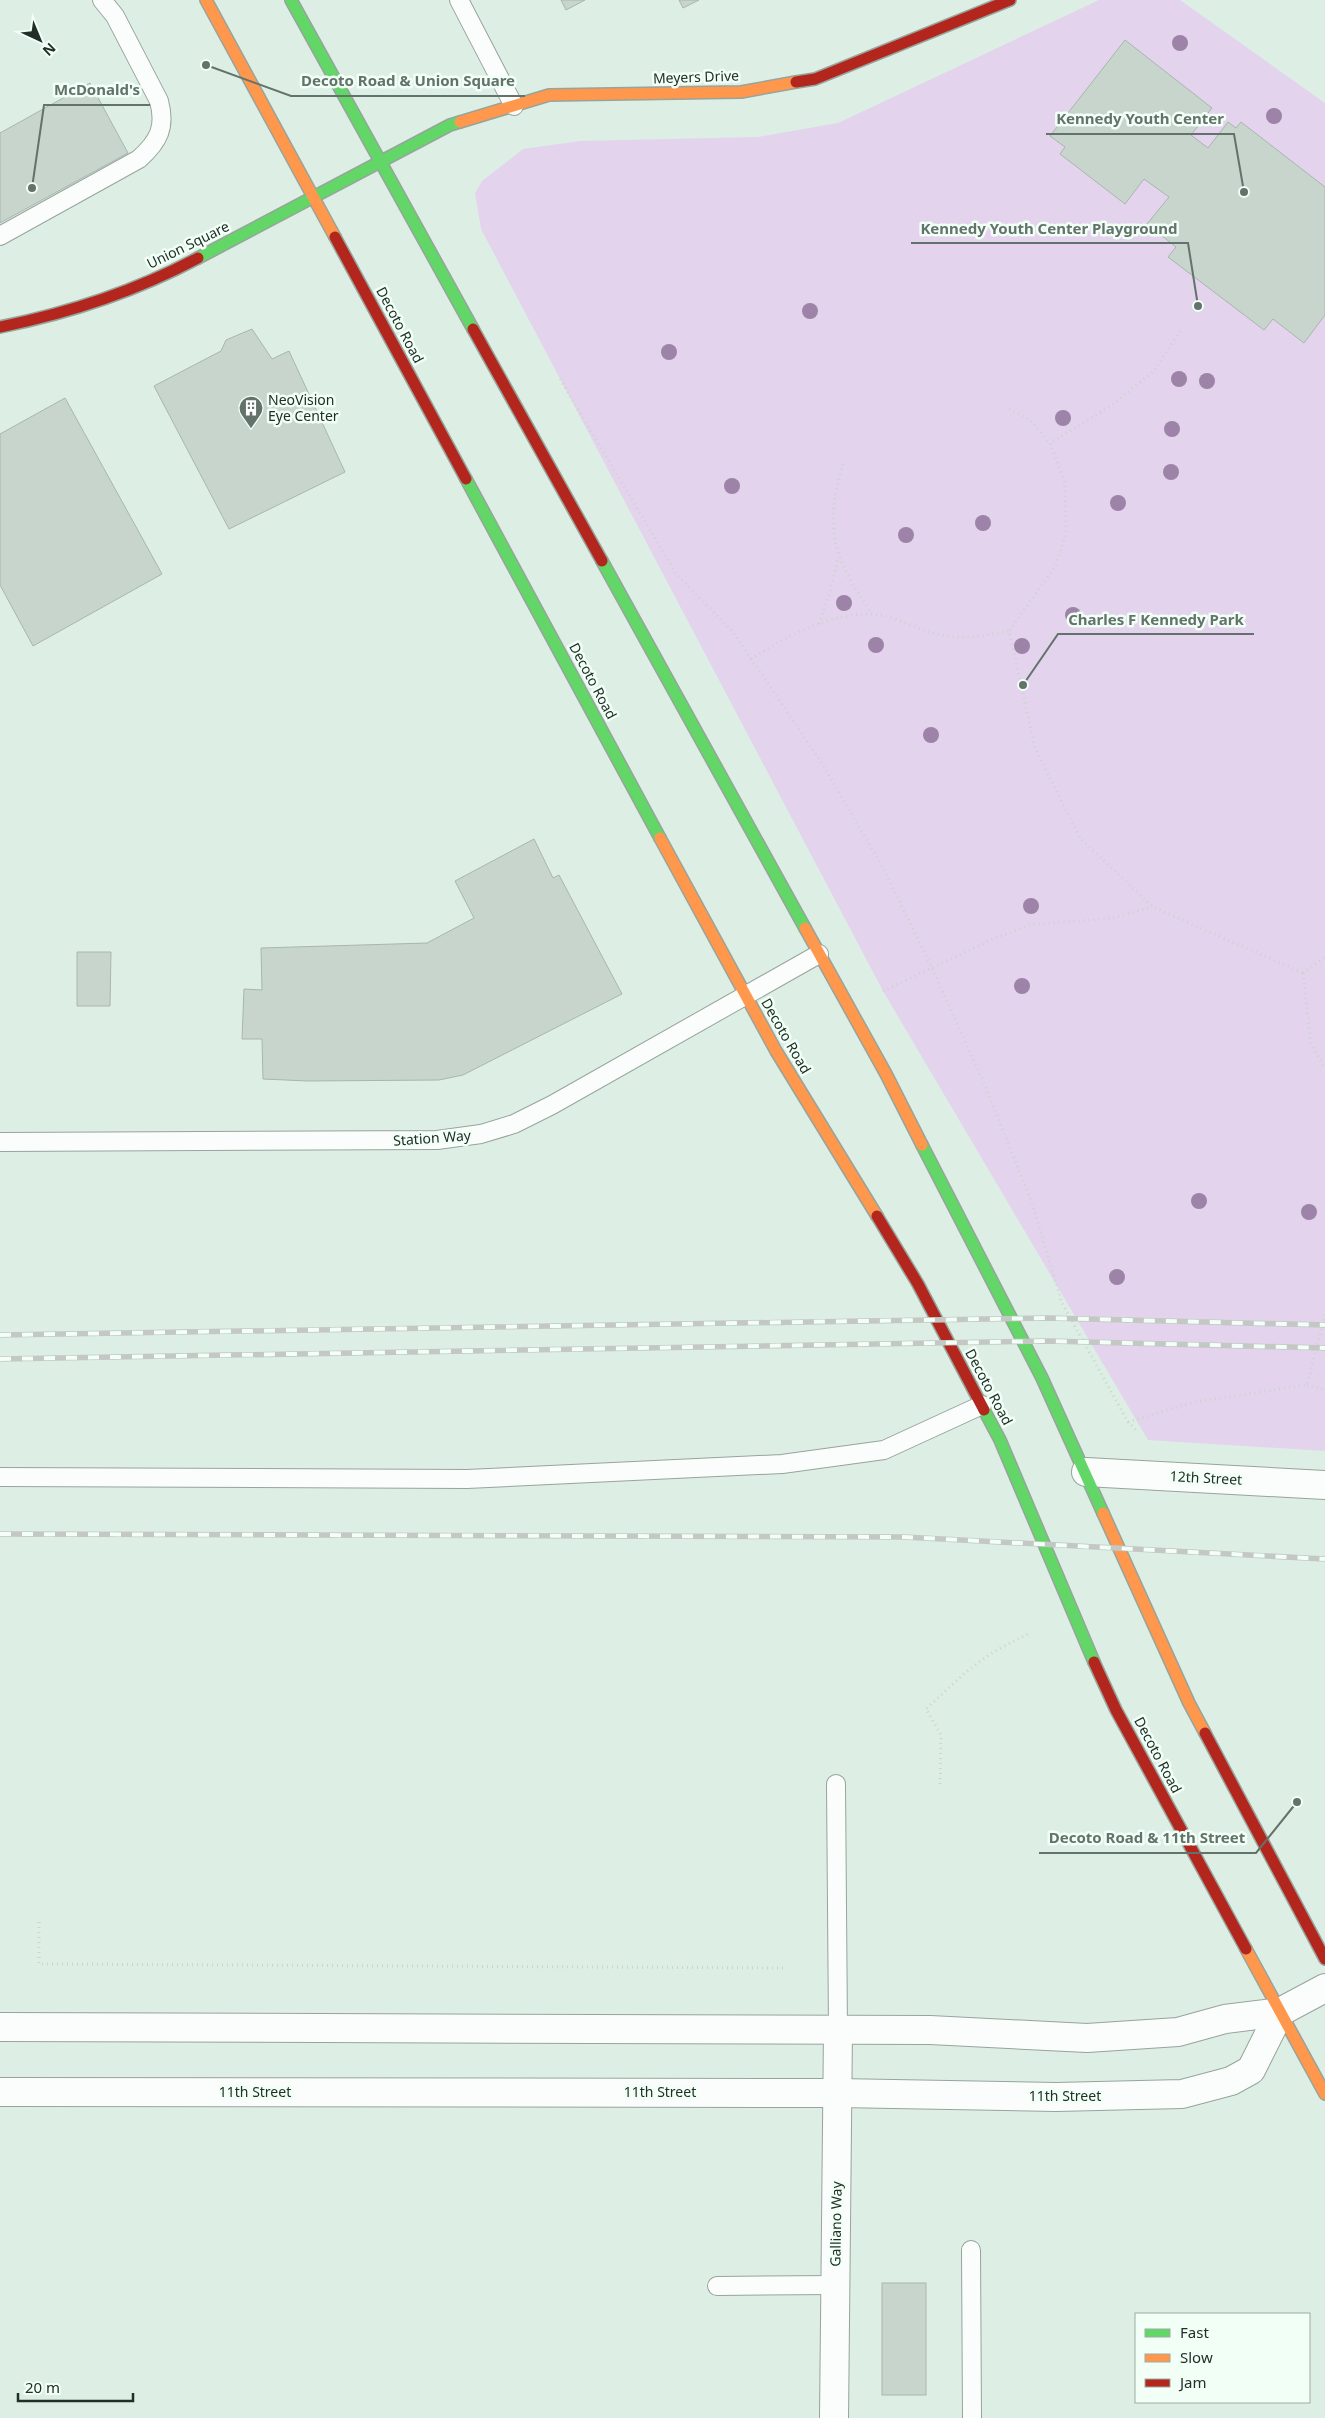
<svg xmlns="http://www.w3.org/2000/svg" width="1325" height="2418" viewBox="0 0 1325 2418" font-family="'Noto Sans',sans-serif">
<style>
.green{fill:#e3d3ec}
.building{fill:#c7d5cc;stroke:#a8b6ad}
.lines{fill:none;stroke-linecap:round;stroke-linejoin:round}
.lane-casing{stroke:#97a49c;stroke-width:20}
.street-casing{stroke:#97a49c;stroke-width:30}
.fast-casing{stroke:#97a49c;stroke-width:14}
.slow-casing{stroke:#97a49c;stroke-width:14}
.jam-casing{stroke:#97a49c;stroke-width:14}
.path{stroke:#cdd3d0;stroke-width:3;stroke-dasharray:1 4;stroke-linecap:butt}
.lane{stroke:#fafdfb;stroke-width:18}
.street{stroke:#fafdfb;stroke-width:28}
.fast{stroke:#63d668;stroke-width:11}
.slow{stroke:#ff974d;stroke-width:11}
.jam{stroke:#b3261e;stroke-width:11}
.rail-casing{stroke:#c3c8c5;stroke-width:5.5}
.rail{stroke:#f1fff6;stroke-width:4;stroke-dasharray:11;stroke-linecap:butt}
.tree{fill:#9c83a7}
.labels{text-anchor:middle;stroke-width:5;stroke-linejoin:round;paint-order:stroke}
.street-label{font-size:14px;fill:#222f28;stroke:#f1fff6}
.poi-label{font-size:14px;fill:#222f28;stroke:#f1fff6;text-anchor:start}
.leader{fill:none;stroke:#63726a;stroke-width:2}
.callout-dot{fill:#63726a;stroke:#f1fff6;stroke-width:2}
.callout-label{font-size:15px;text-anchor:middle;font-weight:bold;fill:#63726a;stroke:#f1fff6;stroke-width:5;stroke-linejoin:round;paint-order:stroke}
</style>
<rect width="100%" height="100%" fill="#ddefe4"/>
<path class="green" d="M1099,0h81l145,103v1348l-177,-11 -265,-449 -402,-762 -6,-36 7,-12 41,-32 57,-8 178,-4 80,-14z"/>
<g class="building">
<path d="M561,0h24l-19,10z"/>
<path d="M679,0h20l-16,8z"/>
<path d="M1125,40l87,68 -21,27 17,13 20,-26 8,6 5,-6 84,65v128l-21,28 -31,-24 -9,11 -96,-73 8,-10 -29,-23 22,-27 -25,-18 -19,25 -65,-50 5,-7 -15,-11z"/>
<path d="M90,83l38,70 -128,70v-90z"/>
<path d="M252,329l20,30 17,-8 56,121 -116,57 -75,-143 67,-35 5,-11z"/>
<path d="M65,398l97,176 -129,72 -33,-61v-151z"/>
<path d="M534,839l19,39 6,-3 63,119 -159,81 -24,5 -131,1 -45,-2 -1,-40h-20l2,-50 18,1 -1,-42 166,-5 47,-25 -19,-37z"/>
<path d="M77,952h34l-1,54h-33z"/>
<rect x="882" y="2283" width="44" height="112"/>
</g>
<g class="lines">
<defs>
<g id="lane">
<path d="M459,0l55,106"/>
<path d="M0,236l139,-77c20,-18 27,-32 20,-58l-44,-85 -13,-16"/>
<path d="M0,1142l437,-2 44,-6 33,-10 38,-19 267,-151"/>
<path d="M0,1477l467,2 315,-15 102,-14 98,-45"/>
<path d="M836,1784l2,246"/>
<path d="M971,2250l1,168"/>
<path d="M717,2286l118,-1"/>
</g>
<g id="street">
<path d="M1086,1472l239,13"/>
<path d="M0,2027l930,3 157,8 91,-6 47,-13 55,-7 45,-24"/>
<path d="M0,2092l838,1 218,4 126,-3 49,-13 20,-11 29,-58"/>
<path d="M834,2418l4,-388"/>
</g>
<g id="fast">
<path d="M291,0l182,329"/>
<path d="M198,258l252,-133 10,-3"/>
<path d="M466,479l194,359"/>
<path d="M602,561l203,367"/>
<path d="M922,1145l120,233 61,135"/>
<path d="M984,1410l16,30 94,222"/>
</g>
<g id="slow">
<path d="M206,0l129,237"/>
<path d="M460,122l89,-27 192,-3 55,-10"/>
<path d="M660,838l116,213 101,165"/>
<path d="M805,928l81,146 36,71"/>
<path d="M1103,1513l86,190 16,30"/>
<path d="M1246,1949l79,145"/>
</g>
<g id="jam">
<path d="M796,82l19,-3 195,-79"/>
<path d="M335,237l131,242"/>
<path d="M0,327c69,-14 136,-36 198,-69"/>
<path d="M473,329l129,232"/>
<path d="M877,1216l41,68 66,126"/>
<path d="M1094,1662l22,48 130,239"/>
<path d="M1205,1733l120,226"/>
</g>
</defs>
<use href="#lane" class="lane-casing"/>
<use href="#street" class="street-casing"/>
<use href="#fast" class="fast-casing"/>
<use href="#slow" class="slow-casing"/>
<use href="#jam" class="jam-casing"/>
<g class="path">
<path d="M1180,331l-26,40 -43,35 -61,37 15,40 1,51 -11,33 -46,64 26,117 45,90 73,69 150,66"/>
<path d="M560,379l117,196 56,57 88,130 60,102 51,104 52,115 48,120 30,100 66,119 10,10"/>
<path d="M1009,409l21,11 20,23"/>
<path d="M843,464c-20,66 -9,95 29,150"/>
<path d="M819,624l11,-32 8,-34"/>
<path d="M751,659c35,-22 74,-44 117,-45 25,0 49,16 73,21 23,5 46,0 68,-4"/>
<path d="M1303,973l8,70 14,26"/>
<path d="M1303,973l22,-16"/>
<path d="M883,991l108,-51 38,-15 84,-7 39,-11"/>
<path d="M1307,1385l18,5"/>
<path d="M1128,1422l66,-20 113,-17 18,-70"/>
<path d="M940,1784l1,-49 -15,-26 41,-38 26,-19 35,-18"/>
<path d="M39,1922v42l745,4"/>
</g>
<use href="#lane" class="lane"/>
<use href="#street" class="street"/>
<use href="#fast" class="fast"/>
<use href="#slow" class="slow"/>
<use href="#jam" class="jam"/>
<defs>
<g id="rail">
<path d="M0,1335l1048,-17 277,7"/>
<path d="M0,1359l1048,-18 277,7"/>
<path d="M0,1534l904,3 421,22"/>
</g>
</defs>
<use href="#rail" class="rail-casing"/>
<use href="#rail" class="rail"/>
</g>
<g class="tree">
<circle cx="1180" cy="43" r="8"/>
<circle cx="1274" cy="116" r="8"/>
<circle cx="810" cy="311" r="8"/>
<circle cx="669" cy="352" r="8"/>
<circle cx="1179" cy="379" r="8"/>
<circle cx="1207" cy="381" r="8"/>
<circle cx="1063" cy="418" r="8"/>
<circle cx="1172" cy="429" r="8"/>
<circle cx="1171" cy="472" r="8"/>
<circle cx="732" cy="486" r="8"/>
<circle cx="1118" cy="503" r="8"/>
<circle cx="983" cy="523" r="8"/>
<circle cx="906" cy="535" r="8"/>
<circle cx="844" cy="603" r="8"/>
<circle cx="1073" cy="615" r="8"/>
<circle cx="876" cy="645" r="8"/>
<circle cx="1022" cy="646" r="8"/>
<circle cx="931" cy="735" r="8"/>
<circle cx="1031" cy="906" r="8"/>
<circle cx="1022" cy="986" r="8"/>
<circle cx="1199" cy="1201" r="8"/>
<circle cx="1309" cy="1212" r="8"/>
<circle cx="1117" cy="1277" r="8"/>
</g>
<defs>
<symbol id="building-pin" viewBox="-11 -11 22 30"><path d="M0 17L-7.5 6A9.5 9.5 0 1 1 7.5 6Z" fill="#63726a" stroke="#f1fff6"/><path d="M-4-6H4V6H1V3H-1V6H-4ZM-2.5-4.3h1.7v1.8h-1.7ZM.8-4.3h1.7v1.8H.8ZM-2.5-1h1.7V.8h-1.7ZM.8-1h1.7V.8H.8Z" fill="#fff"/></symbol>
</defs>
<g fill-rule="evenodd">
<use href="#building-pin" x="237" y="394" width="28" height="38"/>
</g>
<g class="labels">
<g class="street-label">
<text transform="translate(696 77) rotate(-2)" y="5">Meyers Drive</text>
<text transform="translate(188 245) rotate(-26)" y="5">Union Square</text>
<text transform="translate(400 325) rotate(62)" y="5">Decoto Road</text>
<text transform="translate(593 681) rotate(62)" y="5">Decoto Road</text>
<text transform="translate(786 1036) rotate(60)" y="5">Decoto Road</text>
<text transform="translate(432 1138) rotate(-4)" y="5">Station Way</text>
<text transform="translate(989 1387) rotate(62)" y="5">Decoto Road</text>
<text transform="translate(1206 1478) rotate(3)" y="5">12th Street</text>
<text transform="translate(1158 1755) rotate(62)" y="5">Decoto Road</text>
<text x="255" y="2097">11th Street</text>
<text x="660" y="2097">11th Street</text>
<text x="1065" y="2101">11th Street</text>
<text transform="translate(836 2224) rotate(-89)" y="5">Galliano Way</text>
</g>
<g class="poi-label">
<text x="268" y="405">NeoVision<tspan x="268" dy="16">Eye Center</tspan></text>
</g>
</g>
<path class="leader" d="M206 65L291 96H525M32 188L44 105H150M1244 192L1234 134H1046M1198 306L1188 243H911M1023 685L1058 634H1254M1297 1802L1256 1853H1039"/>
<g class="callout-dot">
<circle cx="206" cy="65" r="5"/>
<circle cx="32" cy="188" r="5"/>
<circle cx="1244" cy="192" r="5"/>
<circle cx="1198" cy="306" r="5"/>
<circle cx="1023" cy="685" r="5"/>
<circle cx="1297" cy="1802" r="5"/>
</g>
<g class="callout-label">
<text x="408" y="86">Decoto Road &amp; Union Square</text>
<text x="97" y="95">McDonald's</text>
<text x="1140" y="124">Kennedy Youth Center</text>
<text x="1049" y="234">Kennedy Youth Center Playground</text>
<text x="1156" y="625">Charles F Kennedy Park</text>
<text x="1147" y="1843">Decoto Road &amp; 11th Street</text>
</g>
<rect x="1135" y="2313" width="175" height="90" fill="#f1fff6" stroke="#9eaca4"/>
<rect x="1145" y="2329" width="25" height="8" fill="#63d668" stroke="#9eaca4"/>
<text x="1180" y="2338" font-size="15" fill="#222f28">Fast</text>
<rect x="1145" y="2354" width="25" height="8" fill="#ff974d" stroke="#9eaca4"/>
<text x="1180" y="2363" font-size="15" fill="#222f28">Slow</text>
<rect x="1145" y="2379" width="25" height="8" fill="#b3261e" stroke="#9eaca4"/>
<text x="1180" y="2388" font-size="15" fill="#222f28">Jam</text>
<g transform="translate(40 40) rotate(136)" stroke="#f1fff6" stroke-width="4" paint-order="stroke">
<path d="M0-4L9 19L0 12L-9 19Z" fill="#222f28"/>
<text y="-8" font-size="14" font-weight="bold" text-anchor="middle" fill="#222f28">N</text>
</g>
<path d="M18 2393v8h115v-8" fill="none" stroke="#222f28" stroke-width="2.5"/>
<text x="25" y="2393" font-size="15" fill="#222f28" stroke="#f1fff6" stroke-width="4" paint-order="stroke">20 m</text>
</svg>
